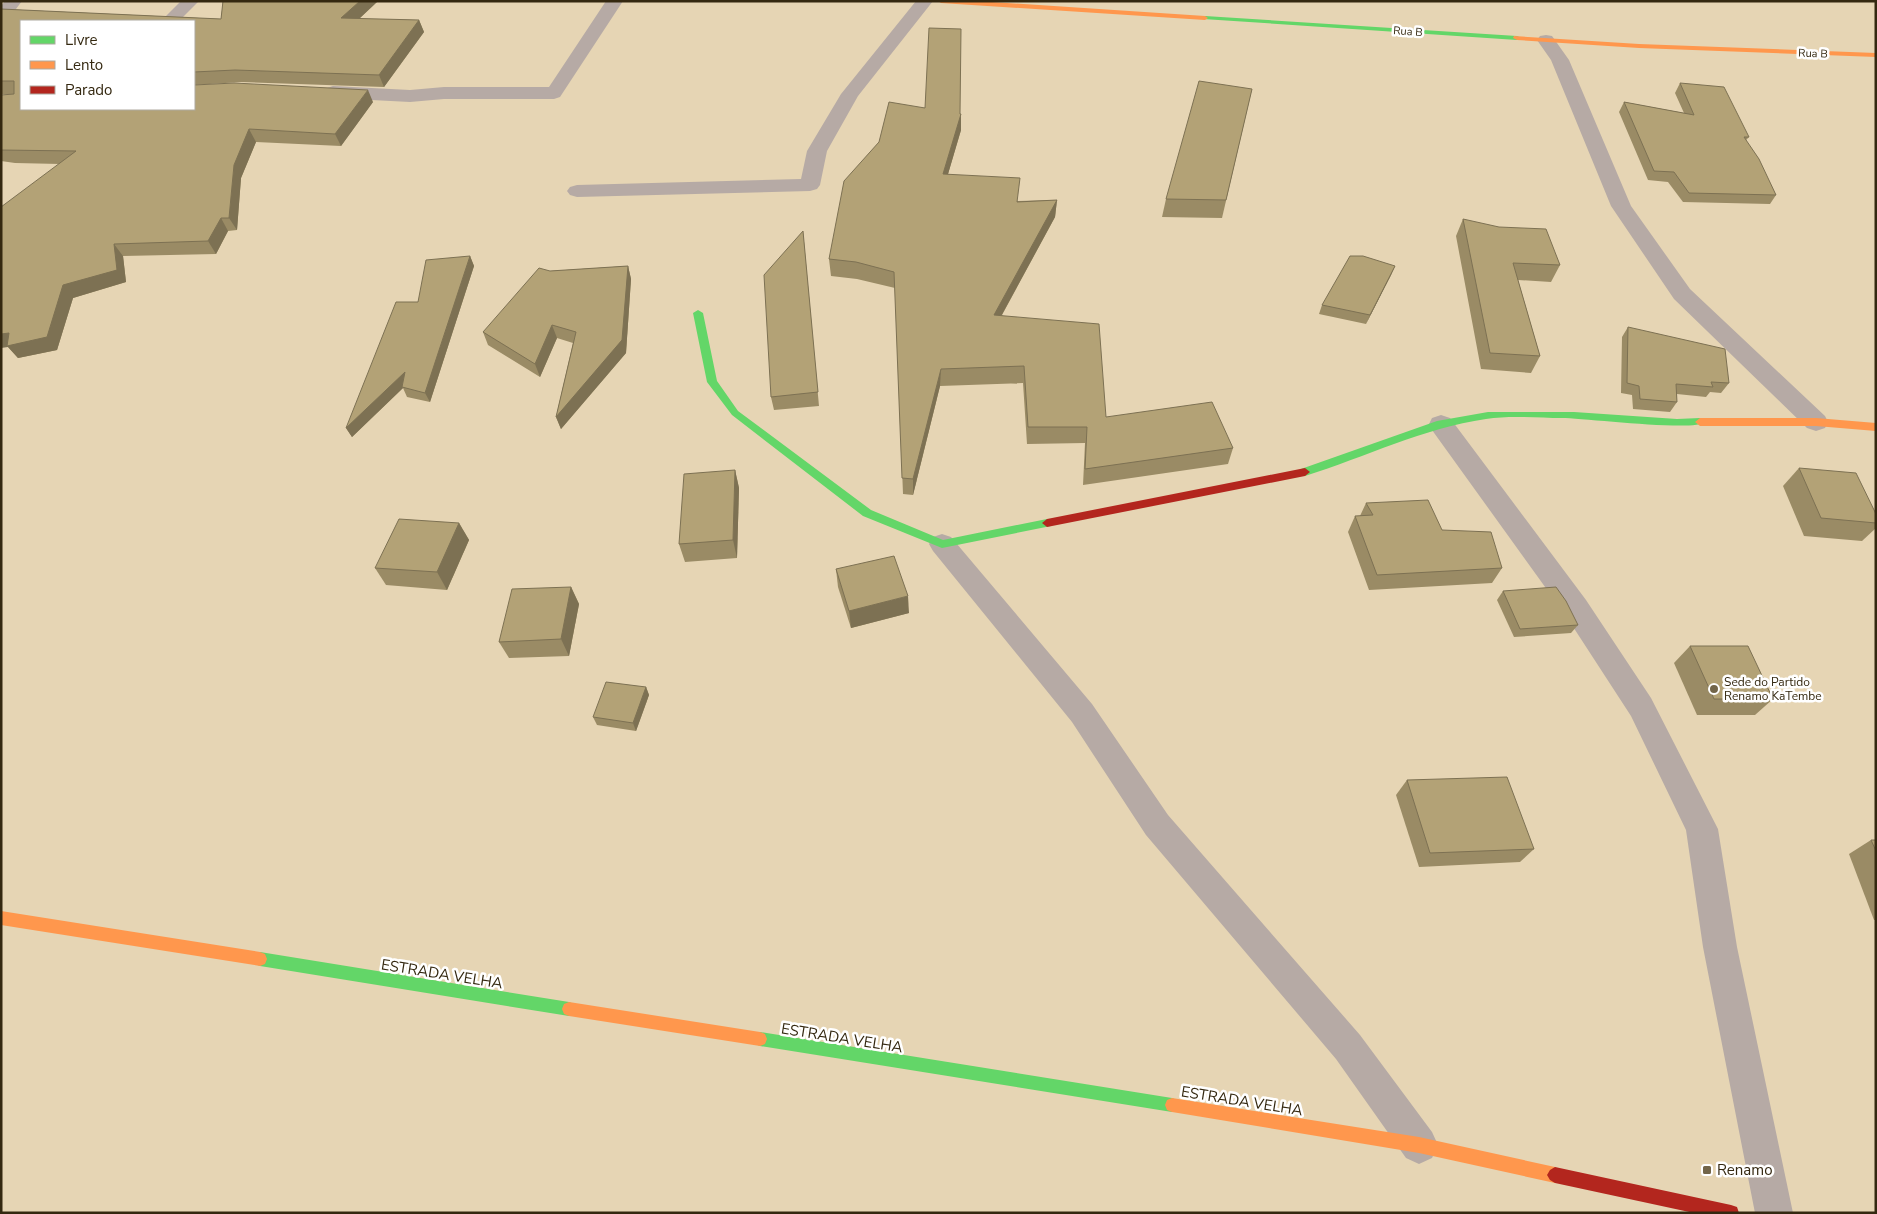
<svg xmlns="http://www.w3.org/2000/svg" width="1877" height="1214" viewBox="0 0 1877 1214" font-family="'Nunito Sans',sans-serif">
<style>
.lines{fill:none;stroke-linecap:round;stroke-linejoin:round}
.street{fill:#b6aaa5;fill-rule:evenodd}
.fast{fill:#63d668;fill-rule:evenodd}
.slow{fill:#ff974d;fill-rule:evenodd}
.jam{fill:#b3261e;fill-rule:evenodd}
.wall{fill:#9a8b65}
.shaded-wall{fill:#7d7153}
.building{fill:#b3a276;stroke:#7d7153}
.poi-dot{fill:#726549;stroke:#fff;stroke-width:2}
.labels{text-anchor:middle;stroke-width:5;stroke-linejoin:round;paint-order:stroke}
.far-street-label{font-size:11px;fill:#342810;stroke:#fff}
.poi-label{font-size:12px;fill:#342810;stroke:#fff;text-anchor:start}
.near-street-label{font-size:15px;fill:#342810;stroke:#fff}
.near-poi-label{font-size:15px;fill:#342810;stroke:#fff;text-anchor:start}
</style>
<rect width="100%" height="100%" fill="#e6d5b4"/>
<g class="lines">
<g class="street">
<path d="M5,1h17l-15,20 -6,1v-16z"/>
<path d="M181,1h18l-20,20h-18z"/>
<path d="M606,1h17l-63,96 -6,2h-110l-34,3 -77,-4 -6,-2 -3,-4 3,-4 6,-2 77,4 34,-3h105z"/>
<path d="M916,1h17l-75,95 -31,55 -7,34 -3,4 -7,2 -233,6 -7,-2 -3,-4 3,-4 7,-2 224,-6 6,-28 34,-57z"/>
<path d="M1546,35l6,1 17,24 62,146 59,83 135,127 3,6 -3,6 -9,3 -9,-3 -133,-129 -63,-93 -60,-146 -14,-20 3,-4z"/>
<path d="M1441,415l9,3 136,182 65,98 67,131 19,118 56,266h-38l-52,-266 -17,-117 -55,-114 -65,-100 -134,-186 -3,-6 3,-6z"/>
<path d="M942,534l9,3 141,167 76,111 192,220 72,97 6,13 -6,13 -13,6 -13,-6 -70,-99 -190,-224 -74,-113 -139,-171 -4,-7 4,-7z"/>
</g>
<g class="fast">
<path d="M1205,16l312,20 4,2 -4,2 -314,-21v-2z"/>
<path d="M698,310l5,3 14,68 21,30 133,99 72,30 104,-21 5,4 -1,3 -109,22 -79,-32 -131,-101 -25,-33 -14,-69z"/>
<path d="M1488,412h86l103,7 23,-1 5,4c-9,10 -122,-4 -143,-4 -24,0 -51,-3 -76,1 -63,9 -120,38 -181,57l-5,-4 1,-3 136,-48z"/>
<path d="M260,952l309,50 5,2 2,5 -2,5 -5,2 -309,-50 -5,-2 -2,-5 2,-5z"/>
<path d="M760,1032l412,66 5,2 2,5 -2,5 -5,2 -412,-66 -5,-2 -2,-5 2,-5z"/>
</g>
<g class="slow">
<path d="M938,1h39l228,15 3,2 -3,2 -264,-17z"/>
<path d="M1514,36l125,8 237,9v4l-237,-9 -122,-8 -4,-2z"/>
<path d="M1700,418h116l60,5v8l-60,-5h-116l-5,-4z"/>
<path d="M1,911l259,41 5,2 2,5 -2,5 -5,2 -259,-41z"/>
<path d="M569,1002l191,30 5,2 2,5 -2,5 -5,2 -191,-30 -5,-2 -2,-5 2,-5z"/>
<path d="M1172,1098l247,39 136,30 5,3 3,5 -3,5 -5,3 -136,-30 -247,-41 -5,-2 -2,-5 2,-5z"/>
</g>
<g class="jam">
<path d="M1305,468l5,4 -5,4 -258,51 -5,-4 5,-4z"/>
<path d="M1555,1167l176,38 6,2 2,6h-45l-139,-30 -5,-3 -3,-5 3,-5z"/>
</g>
</g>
<g class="wall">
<path d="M223,1h155l-19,18 60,1 5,12 -40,55 -143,-5 -47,3v-64l-173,88 352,-7 -32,44 -85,-4 -15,36 -4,52 -9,1 -12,23 -93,2 3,26 -53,16 -16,52 -39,8 -10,-11 52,-183 -45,-1 -14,-2v-66l13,-1h-13v-85l220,10z"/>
<path d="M1680,83l69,54 -3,3 30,55 -6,9 -87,-2 -15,-20 -20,-2 -29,-68 5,-10 60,11 -9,-20z"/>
<path d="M1252,89l-30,129 -60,-1 4,-18z"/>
<path d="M960,114h1v16l-13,44 70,27 39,-1 -2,17 -53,98 104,102 127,31 -5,16 -145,21 2,-42 -58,1 -4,-61 -83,3 -27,109 -10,-1 -8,-206 -38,-9 -26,-3 -2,-17z"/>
<path d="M1463,219l97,46 -9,17 -33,-2 22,76 -9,17 -50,-4 -25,-133z"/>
<path d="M803,231l16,175 -45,4 -3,-13z"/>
<path d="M470,256l4,10 -44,136 -23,-5 -4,-9 -51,49 -6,-9 72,-126z"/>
<path d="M628,266l3,13 -5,74 -65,76 -5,-12 17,-74 -16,-5 -17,39 -52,-32 -5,-13 67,-61z"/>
<path d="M1395,266l-4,9 -25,49 -47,-10 3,-9z"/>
<path d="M1628,327l101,56 -8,10 -11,-1 -4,5 -29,-3v8l-7,10 -37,-3 -1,-14 -11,-2 1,-56z"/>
<path d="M1799,468l77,46v14l-14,13 -58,-5 -21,-50z"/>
<path d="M735,470l4,18 -2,70 -52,4 -6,-18z"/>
<path d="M1366,503l76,27 60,38 -10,15 -123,7 -21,-58 7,-16h5z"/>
<path d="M459,523l10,17 -22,50 -61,-5 -11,-17z"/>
<path d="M836,569l73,44 -58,15 -13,-41z"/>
<path d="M571,587l8,17 -10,52 -60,2 -10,-16z"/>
<path d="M1503,591l75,34 -7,8 -57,4 -17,-37z"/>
<path d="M1690,646l83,53 -18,16h-58l-23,-52z"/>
<path d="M646,687l3,8 -13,36 -39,-6 -4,-8z"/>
<path d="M1407,780l127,69 -14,13 -101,5 -23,-72z"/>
<path d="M1871,840h5v80h-2l-25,-66z"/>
</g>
<g class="shaded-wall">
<path d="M360,1h18l-32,30 -5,-13z"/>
<path d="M419,20l5,12 -40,55 -5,-12z"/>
<path d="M368,90l5,12 -32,44 -6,-12z"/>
<path d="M961,114v16l-18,61v-17z"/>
<path d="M249,129l7,13 -15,36 -4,52 -8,-12 5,-53z"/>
<path d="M1057,200l-2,17 -62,114 1,-16z"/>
<path d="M221,218l7,13 -12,23 -8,-13z"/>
<path d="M114,244l9,12 3,26 -53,16 -16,52 -39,8 -10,-11 -7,1v-14z"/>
<path d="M470,256l4,10 -44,136 -5,-9z"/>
<path d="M628,266l3,13 -5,74 -65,76 -5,-12z"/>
<path d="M1395,266l-4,9 -25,49 4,-9z"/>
<path d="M552,325l5,13 -17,39 -5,-13z"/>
<path d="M941,369l-1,17 -27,109v-16z"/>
<path d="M405,372l-3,15 1,1 -51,49 -6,-9z"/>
<path d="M735,470l4,18 -2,70 -4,-18z"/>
<path d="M459,523l10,17 -22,50 -10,-18z"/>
<path d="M571,587l8,17 -10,52 -8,-17z"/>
<path d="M908,596l1,17 -58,15 -2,-17z"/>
<path d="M646,687l3,8 -13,36 -3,-8z"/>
</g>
<g class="building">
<path d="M223,1h137l-19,17 78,2 -40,55 -144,-5 -41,2v-51h-173v88h173v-24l40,-2 134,7 -33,44 -86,-5 -15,36 -5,53h-8l-13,23 -94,3 3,26 -54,15 -16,52 -40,9 2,-13 -8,1v-127l75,-56 -75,-1v-55l13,-1v-13h-13v-72l220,10z"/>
<path d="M929,28l32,1 -1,85h1l-18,60 77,4 -3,24 40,-2 -63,115 105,9 7,93 106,-15 21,46 -148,21 2,-42h-59l-4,-61 -83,3 -28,110 -11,-1 -8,-206 -38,-10 -27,-3 15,-78 35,-39 10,-40 36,6z"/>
<path d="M1199,81l53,8 -26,111 -60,-1z"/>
<path d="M1680,83l44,4 25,50h-5l15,22 17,36 -87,-2 -15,-21 -20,-1 -30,-69 70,13z"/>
<path d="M1463,219l36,8 47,2 14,36 -47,-2 27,93 -50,-3z"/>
<path d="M803,231l15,161 -47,5 -7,-122z"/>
<path d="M470,256l-45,137 -23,-6 3,-15 -59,56 50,-126h22l8,-42z"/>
<path d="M1350,256h13l32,10 -25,49 -48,-10z"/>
<path d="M628,266l-6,74 -66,77 20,-85 -24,-7 -17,39 -52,-32 56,-64 11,3z"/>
<path d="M1628,327l97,22 4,34 -18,-1 2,5 -37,-3 1,18 -37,-3 -1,-13 -12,-3z"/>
<path d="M1799,468l57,5 20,41v9l-55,-5z"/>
<path d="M735,470l-2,70 -54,4 5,-70z"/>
<path d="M1428,500l14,30 49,2 11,36 -125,7 -22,-59 18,-1 -7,-12z"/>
<path d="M399,519l60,4 -22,49 -62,-4z"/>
<path d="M894,556l14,40 -59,15 -13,-42z"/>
<path d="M571,587l-10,52 -62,3 13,-53z"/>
<path d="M1556,587l10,14 12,24 -58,4 -17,-38z"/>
<path d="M1690,646h58l25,53h-59z"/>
<path d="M606,682l40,5 -13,36 -40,-6z"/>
<path d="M1507,777l27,72 -104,4 -23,-73z"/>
<path d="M1871,840h5v11z"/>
</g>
<g class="poi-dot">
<circle cx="1714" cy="689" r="5"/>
<rect x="1702" y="1165" width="10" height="10" rx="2.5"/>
</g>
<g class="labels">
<g class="far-street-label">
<text transform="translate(1408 31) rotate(4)" y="4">Rua B</text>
<text transform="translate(1813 53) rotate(2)" y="4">Rua B</text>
</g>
<g class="poi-label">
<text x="1724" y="686">Sede do Partido<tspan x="1724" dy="14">Renamo KaTembe</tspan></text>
</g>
<g class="near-street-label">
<text transform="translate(442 974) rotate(9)" y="5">ESTRADA VELHA</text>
<text transform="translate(842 1038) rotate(9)" y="5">ESTRADA VELHA</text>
<text transform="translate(1242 1101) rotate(9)" y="5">ESTRADA VELHA</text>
</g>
<g class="near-poi-label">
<text x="1717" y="1175">Renamo</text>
</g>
</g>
<rect width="1877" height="1214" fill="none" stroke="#342810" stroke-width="5"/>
<rect x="20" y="20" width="175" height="90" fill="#ffffff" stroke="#aea99f"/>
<rect x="30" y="36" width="25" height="8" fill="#63d668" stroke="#aea99f"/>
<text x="65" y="45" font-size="15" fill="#342810">Livre</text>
<rect x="30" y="61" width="25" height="8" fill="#ff974d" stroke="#aea99f"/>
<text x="65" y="70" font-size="15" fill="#342810">Lento</text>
<rect x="30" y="86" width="25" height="8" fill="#b3261e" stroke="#aea99f"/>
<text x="65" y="95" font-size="15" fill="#342810">Parado</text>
</svg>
